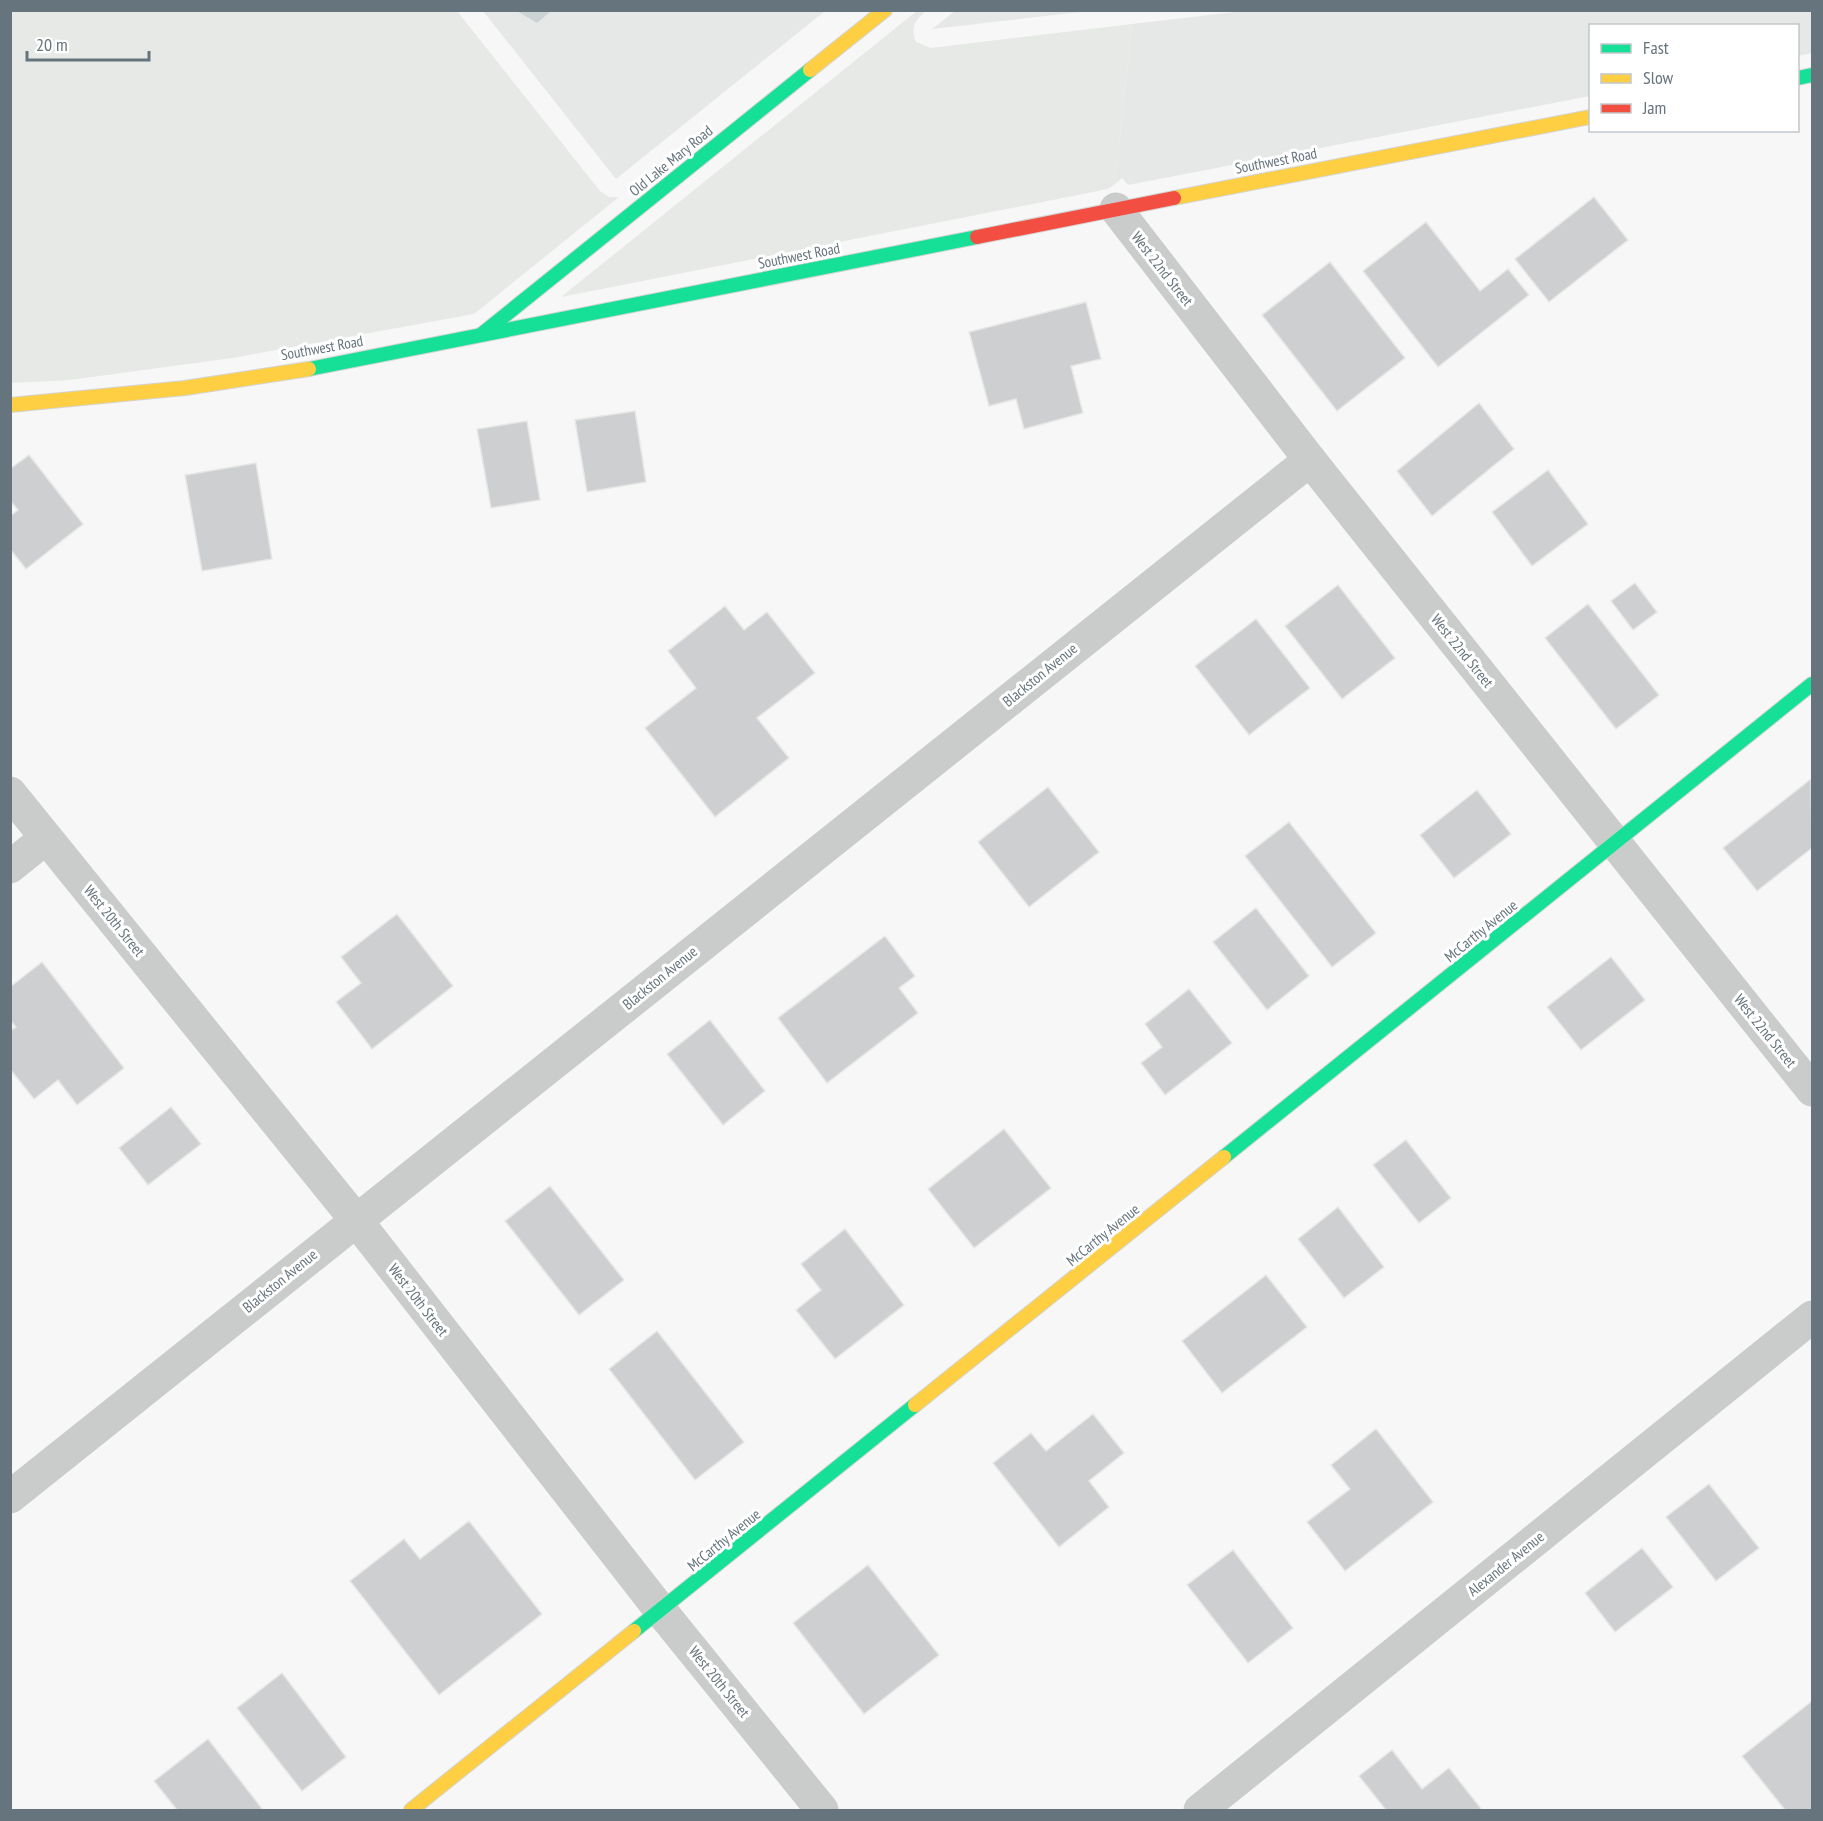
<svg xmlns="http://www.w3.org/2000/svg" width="1823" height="1821" viewBox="0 0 1823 1821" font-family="'PT Sans Narrow',sans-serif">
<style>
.built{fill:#e6e7e7}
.green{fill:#e6e9e5}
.water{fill:#ccd3d5}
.building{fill:#cecfd0;stroke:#e7e7e6;stroke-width:1.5}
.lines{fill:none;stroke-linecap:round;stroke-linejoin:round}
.fast-casing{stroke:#d3d4d4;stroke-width:16}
.slow-casing{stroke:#d3d4d4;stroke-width:16}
.jam-casing{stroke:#d3d4d4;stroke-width:16}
.street{stroke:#cacccc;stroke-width:33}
.fast{stroke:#16e098;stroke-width:14}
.slow{stroke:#ffcf43;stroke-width:14}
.jam{stroke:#f24e42;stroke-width:14}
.labels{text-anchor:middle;stroke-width:6;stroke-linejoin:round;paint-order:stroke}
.street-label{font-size:15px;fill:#66747d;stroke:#fff}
</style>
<rect width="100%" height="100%" fill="#f7f7f7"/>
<g class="built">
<path d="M483,11h342l-209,168z"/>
<path d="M955,11v-1l134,1 -157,18z"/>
<path d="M1243,11h569v42l-14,3v-30h-208v70l-462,89 -6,-7 -7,6 17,-160z"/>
</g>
<g class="green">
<path d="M11,10l446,1 143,180 9,6h10l-145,117 -242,44 -162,22 -59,3z"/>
<path d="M918,10l8,1c-11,9 -16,16 -10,31l15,6 201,-24 -17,160 -7,5 -547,108z"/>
</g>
<path class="water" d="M517,11h34l-14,12z"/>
<g class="building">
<path d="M1594,197l34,43 -79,62 -34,-43z"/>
<path d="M1426,222l54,69 28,-22 21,26 -91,72 -75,-96z"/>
<path d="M1330,262l75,96 -68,53 -75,-96z"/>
<path d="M1086,302l15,57 -30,7 12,47 -59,16 -8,-30 -27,7 -20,-74z"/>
<path d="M1479,403l35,46 -82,67 -35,-45z"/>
<path d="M635,411l11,71 -59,10 -12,-72z"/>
<path d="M527,421l13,79 -49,8 -14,-79z"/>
<path d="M29,455l54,69 -57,45 -16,-20v-33l8,-6 -8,-10v-31z"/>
<path d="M256,463l16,96 -70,12 -17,-96z"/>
<path d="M1548,470l40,54 -56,42 -40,-54z"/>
<path d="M1635,583l22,29 -24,18 -22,-29z"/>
<path d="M1338,585l57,73 -53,41 -57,-73z"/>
<path d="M1588,604l71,91 -43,34 -71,-91z"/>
<path d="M725,606l19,24 23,-18 48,61 -58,45 32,40 -74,59 -70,-89 51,-40 -28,-37z"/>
<path d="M1256,619l54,69 -61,47 -54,-69z"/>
<path d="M1811,779l1,69 -55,43 -34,-43z"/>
<path d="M1048,787l51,65 -70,55 -51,-65z"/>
<path d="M1477,790l34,44 -57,44 -34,-43z"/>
<path d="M1289,822l87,111 -44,34 -87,-111z"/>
<path d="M1256,908l53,68 -42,34 -54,-68z"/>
<path d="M397,914l56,72 -81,63 -36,-47 25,-19 -20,-26z"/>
<path d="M885,936l30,40 -16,12 19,25 -91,70 -49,-65z"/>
<path d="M1611,957l34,43 -64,50 -34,-43z"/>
<path d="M42,962l82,106 -47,37 -19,-25 -24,19 -24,-30v-38l6,-4 -6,-7v-33z"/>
<path d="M1189,989l43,54 -67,52 -24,-32 21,-16 -17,-23z"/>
<path d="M710,1020l55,71 -42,34 -56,-71z"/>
<path d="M171,1107l30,37 -53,41 -29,-37z"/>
<path d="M1004,1129l47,59 -77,60 -46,-59z"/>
<path d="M1406,1140l45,58 -32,25 -46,-58z"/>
<path d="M550,1186l74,94 -45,35 -74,-94z"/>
<path d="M1338,1207l46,60 -40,31 -46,-59z"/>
<path d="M845,1229l59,76 -69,54 -39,-49 25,-20 -20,-26z"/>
<path d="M1266,1275l41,52 -85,66 -40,-52z"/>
<path d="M657,1331l87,111 -49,38 -86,-111z"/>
<path d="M1093,1414l31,39 -35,28 20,26 -50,40 -66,-84 38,-30 15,18z"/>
<path d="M1376,1429l57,73 -88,69 -38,-49 43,-33 -19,-24z"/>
<path d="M1709,1484l50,64 -43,33 -50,-64z"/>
<path d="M469,1521l73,93 -103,81 -89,-114 54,-42 16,20z"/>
<path d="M1642,1548l31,39 -58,45 -30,-39z"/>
<path d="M1233,1550l60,78 -45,35 -61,-78z"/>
<path d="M868,1565l71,90 -75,59 -71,-91z"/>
<path d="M282,1673l64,84 -44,34 -65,-83z"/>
<path d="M1812,1701v109h-27l-43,-54z"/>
<path d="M208,1739l55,71h-86l-23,-29z"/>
<path d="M1392,1750l30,39 27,-21 33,42h-96l-27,-34z"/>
</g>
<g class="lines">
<defs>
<g id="fast">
<path d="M1798,78l14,-3"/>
<path d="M482,334l328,-264"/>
<path d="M309,369l668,-132"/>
<path d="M1224,1157l588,-473"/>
<path d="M634,1631l281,-226"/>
</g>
<g id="slow">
<path d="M810,70l75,-60"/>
<path d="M1174,198l416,-81"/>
<path d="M10,405l175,-17 124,-19"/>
<path d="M915,1405l309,-248"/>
<path d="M411,1810l223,-179"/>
</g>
<path id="jam" d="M977,237l197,-39"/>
</defs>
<use href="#fast" class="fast-casing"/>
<use href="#slow" class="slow-casing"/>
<use href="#jam" class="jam-casing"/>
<g class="street">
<path d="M1116,209l194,251 502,630"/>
<path d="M10,793l346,427 305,391 161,199"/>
<path d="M10,867l36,-29"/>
<path d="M10,1497l1300,-1037"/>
<path d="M1200,1810l612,-493"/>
</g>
<use href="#fast" class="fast"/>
<use href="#slow" class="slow"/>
<use href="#jam" class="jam"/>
</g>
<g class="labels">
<g class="street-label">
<text transform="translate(671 161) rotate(-39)" y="5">Old Lake Mary Road</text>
<text transform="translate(1276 161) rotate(-11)" y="5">Southwest Road</text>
<text transform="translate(799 256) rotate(-11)" y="5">Southwest Road</text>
<text transform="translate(1162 269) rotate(52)" y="5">West 22nd Street</text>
<text transform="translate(322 348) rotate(-10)" y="5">Southwest Road</text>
<text transform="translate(1462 651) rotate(51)" y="5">West 22nd Street</text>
<text transform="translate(1040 675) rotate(-39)" y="5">Blackston Avenue</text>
<text transform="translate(114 921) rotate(51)" y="5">West 20th Street</text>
<text transform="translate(1481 931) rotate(-39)" y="5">McCarthy Avenue</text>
<text transform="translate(660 978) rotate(-39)" y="5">Blackston Avenue</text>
<text transform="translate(1765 1031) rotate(51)" y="5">West 22nd Street</text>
<text transform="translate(1103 1235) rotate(-39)" y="5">McCarthy Avenue</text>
<text transform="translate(280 1281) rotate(-39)" y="5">Blackston Avenue</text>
<text transform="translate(418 1300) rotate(52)" y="5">West 20th Street</text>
<text transform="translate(724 1540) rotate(-39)" y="5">McCarthy Avenue</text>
<text transform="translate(1506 1564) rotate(-39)" y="5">Alexander Avenue</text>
<text transform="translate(719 1682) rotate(51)" y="5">West 20th Street</text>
</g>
</g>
<rect width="1823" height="1821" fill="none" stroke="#66747d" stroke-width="24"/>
<rect x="1589" y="24" width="210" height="108" fill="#ffffff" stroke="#c2c7cb" stroke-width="1.5"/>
<rect x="1601" y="44" width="30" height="9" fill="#16e098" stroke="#c2c7cb" stroke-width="1.5"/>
<text x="1643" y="54" font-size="18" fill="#66747d">Fast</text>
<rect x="1601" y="74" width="30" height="9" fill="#ffcf43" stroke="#c2c7cb" stroke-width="1.5"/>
<text x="1643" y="84" font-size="18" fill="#66747d">Slow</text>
<rect x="1601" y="104" width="30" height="9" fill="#f24e42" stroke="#c2c7cb" stroke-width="1.5"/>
<text x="1643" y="114" font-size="18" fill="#66747d">Jam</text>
<path d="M27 51v9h122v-9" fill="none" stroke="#66747d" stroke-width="3"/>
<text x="36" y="51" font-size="18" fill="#66747d" stroke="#ffffff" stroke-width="4.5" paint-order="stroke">20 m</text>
</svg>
